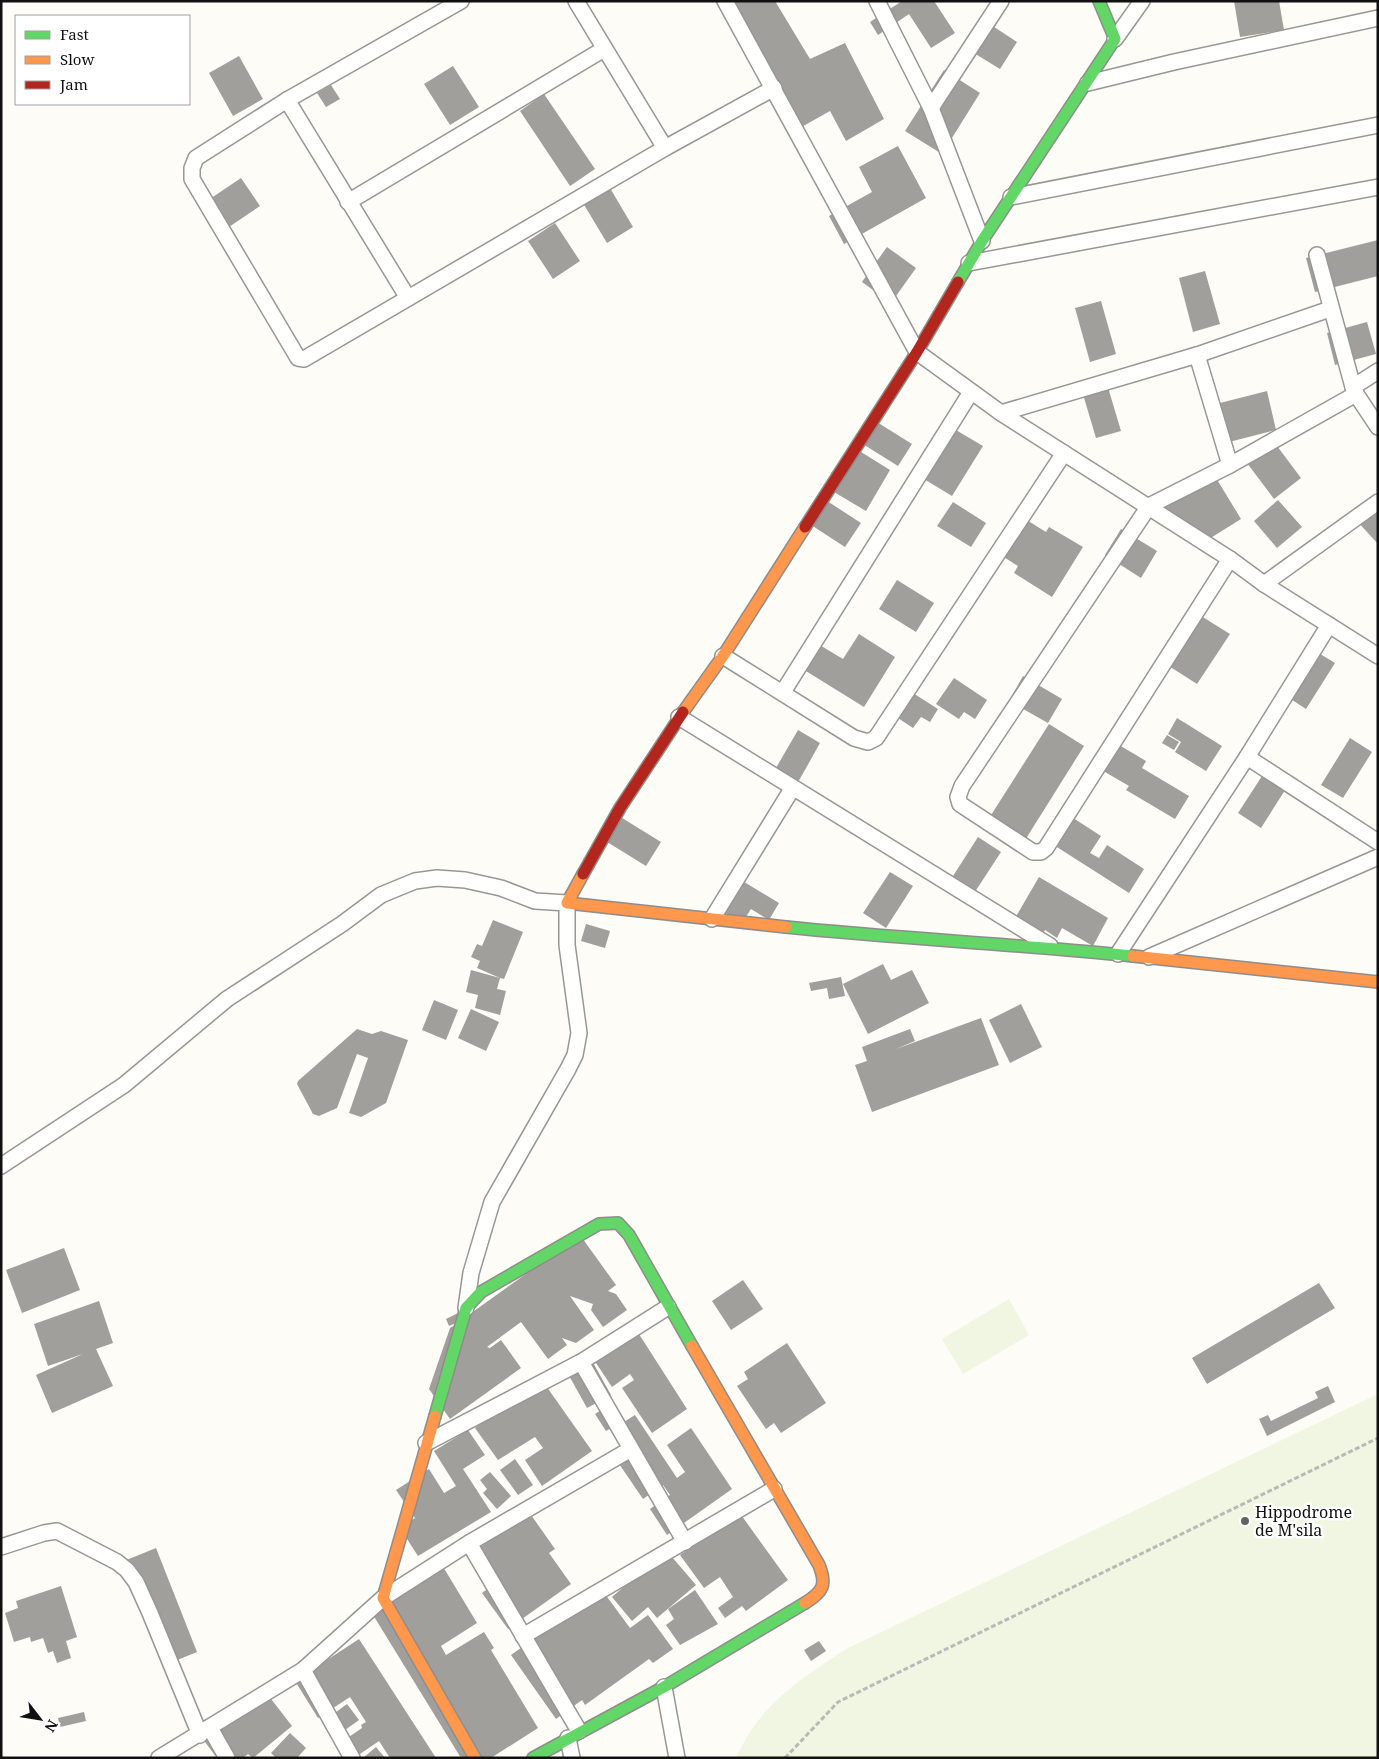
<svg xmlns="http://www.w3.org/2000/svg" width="1379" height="1759" viewBox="0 0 1379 1759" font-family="'Noto Serif',serif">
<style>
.pitch{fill:#f0f6e1}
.building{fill:#a19f9c}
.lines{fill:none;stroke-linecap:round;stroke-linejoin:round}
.street-casing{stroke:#979795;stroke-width:18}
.fast-casing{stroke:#8e8d8b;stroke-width:14}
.slow-casing{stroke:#8e8d8b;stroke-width:14}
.jam-casing{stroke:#8e8d8b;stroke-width:14}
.path{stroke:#b9b9b8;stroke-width:3;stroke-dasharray:5 2.5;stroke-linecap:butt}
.street{stroke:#fffffe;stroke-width:15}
.fast{stroke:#63d668;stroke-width:11}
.slow{stroke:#ff974d;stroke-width:11}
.jam{stroke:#b3261e;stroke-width:11}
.poi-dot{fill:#646362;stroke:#fff;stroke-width:2}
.labels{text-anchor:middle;stroke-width:5;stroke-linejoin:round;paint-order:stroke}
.poi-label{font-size:16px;fill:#111;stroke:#fff;text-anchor:start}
</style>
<rect width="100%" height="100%" fill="#fdfcf7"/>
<g class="pitch">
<path d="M1009,1299l20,36 -66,39 -21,-35z"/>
<path d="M1378,1394v364h-642c24,-54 63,-78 110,-109z"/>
</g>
<g class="building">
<path d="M729,1h46l35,58 35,-16 39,76 -38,22 -16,-30 -32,18z"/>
<path d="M902,1h32l21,32 -24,15 -22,-34 -31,21 -8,-13z"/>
<path d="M1234,1h45l5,29 -44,7z"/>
<path d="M982,19l35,23 -17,27 -36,-22z"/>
<path d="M239,56l24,43 -30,17 -24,-43z"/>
<path d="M453,66l26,41 -29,18 -26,-41z"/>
<path d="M944,70l36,23 -38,61 -37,-23z"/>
<path d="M331,85l9,14 -14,8 -9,-14z"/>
<path d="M544,94l51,75 -25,17 -50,-75z"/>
<path d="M898,146l28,52 -82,46 -15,-28 43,-24 -13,-25z"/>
<path d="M241,178l19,28 -37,25 -19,-28z"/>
<path d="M610,188l23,39 -26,16 -24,-40z"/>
<path d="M555,223l25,38 -27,18 -25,-38z"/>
<path d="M1378,240v36l-63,16 -9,-34z"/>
<path d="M887,247l29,21 -25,35 -29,-21z"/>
<path d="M1205,271l15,53 -27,8 -14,-54z"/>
<path d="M1101,301l15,53 -26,8 -15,-54z"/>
<path d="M1367,322l9,32 -41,11 -8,-32z"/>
<path d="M1107,384l14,47 -25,7 -14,-47z"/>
<path d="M1267,391l9,39 -51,13 -9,-39z"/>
<path d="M872,419l40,25 -14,22 -40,-25z"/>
<path d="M944,423l39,23 -31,50 -38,-23z"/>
<path d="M1274,442l27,36 -27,21 -27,-36z"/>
<path d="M853,447l37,23 -24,41 -32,-19z"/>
<path d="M1216,478l25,41 -32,20 -48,-33z"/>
<path d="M824,499l37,24 -16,24 -37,-24z"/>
<path d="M1278,500l24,27 -25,21 -23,-27z"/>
<path d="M953,502l33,21 -15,24 -34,-21z"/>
<path d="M1378,509v35l-21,-23z"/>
<path d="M1017,514l29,18 3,-5 34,20 -31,50 -38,-24 4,-7 -24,-15z"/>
<path d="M1121,529l36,22 -16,27 -36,-23z"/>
<path d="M897,580l37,23 -18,29 -37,-23z"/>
<path d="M1193,611l37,23 -33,50 -36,-23z"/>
<path d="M859,634l36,23 -31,50 -71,-44 15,-25 35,21z"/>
<path d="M1312,649l23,14 -29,46 -23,-15z"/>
<path d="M1023,676l39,23 -14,24 -39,-22z"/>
<path d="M954,678l33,22 -12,19 -11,-7 -5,7 -23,-15z"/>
<path d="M905,688l33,21 -8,13 -9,-5 -8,11 -24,-16z"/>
<path d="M1177,718l45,28 -16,25 -31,-19 6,-10 -13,-8z"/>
<path d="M1049,724l35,22 -62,99 -36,-22z"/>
<path d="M798,730l22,13 -28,50 -23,-13z"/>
<path d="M1167,735l12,7 -5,8 -12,-7z"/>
<path d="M1350,738l22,14 -29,46 -22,-13z"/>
<path d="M1109,739l37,22 -4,7 47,28 -14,23 -49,-29 3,-4 -36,-21z"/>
<path d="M1264,773l23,14 -26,41 -23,-15z"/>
<path d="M614,813l47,29 -15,24 -47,-29z"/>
<path d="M1067,814l34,22 -11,17 9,5 8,-13 37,24 -15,24 -80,-51z"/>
<path d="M978,837l23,15 -32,49 -23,-14z"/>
<path d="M890,872l23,14 -27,42 -23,-15z"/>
<path d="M731,874l48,29 -10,17 -18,-11 -9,14 -29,-18z"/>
<path d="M1039,877l69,41 -15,28 -31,-18 -5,10 -12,-8 -6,11 -28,-16z"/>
<path d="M493,920l30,12 -19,47 -4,-1 -3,11 9,2 -6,24 -25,-7 3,-13 -12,-3 5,-22 29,8 -23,-10 3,-7 -9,-4 6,-13 5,2z"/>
<path d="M586,924l24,7 -5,17 -24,-7z"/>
<path d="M883,964l8,16 21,-10 17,33 -61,31 -25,-50z"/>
<path d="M841,977l4,19 -16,3 -2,-11 -16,3 -2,-8z"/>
<path d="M434,1000l24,10 -12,30 -24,-10z"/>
<path d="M1021,1004l21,43 -32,16 -21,-43z"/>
<path d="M471,1009l28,13 -13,29 -28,-13z"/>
<path d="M981,1018l18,47 -127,47 -17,-47 12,-4 -5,-14 48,-18 5,12 -19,8z"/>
<path d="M357,1029l15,5 9,-3 27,9 -22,63 -25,14 -12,-4 19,-55 -11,-4 -20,54 -18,8 -6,-2 -16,-30 1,-3z"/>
<path d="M580,1235l36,50 -8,6 8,3 11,16 -24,17 -12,-17 2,-6 -23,-8 24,34 -18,13 -14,-5 5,7 -19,14 -27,-37 -34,25 3,1 11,-8 20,28 -71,51 -21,-30 21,-61 11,-7 -12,5 -3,-7 12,-6 5,6z"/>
<path d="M64,1248l16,42 -58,23 -16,-43z"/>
<path d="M743,1280l20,29 -32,21 -19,-29z"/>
<path d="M1319,1283l16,25 -128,76 -15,-26z"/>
<path d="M99,1301l14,42 -17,6 17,37 -61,27 -16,-38 47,-21 -35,12 -14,-42z"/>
<path d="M637,1331l50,78 -35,24 -30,-45 12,-8 -4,-6 -18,13 -18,-27z"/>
<path d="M787,1343l39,60 -45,30 -7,-10 -8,6 -29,-43 11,-7 -4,-7z"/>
<path d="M591,1359l20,36 -24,13 -20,-36z"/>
<path d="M544,1383l48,68 -50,35 -17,-26 18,-12 -8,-11 -37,23 -23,-32 16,-12 2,2z"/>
<path d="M1328,1386l7,16 -68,34 -8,-17 9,-4 3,6 47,-23 -3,-6z"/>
<path d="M606,1407l13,18 16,-10 42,63 8,-6 -18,-27 24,-17 41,61 -65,46 -17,-26 20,-14 -7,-10 -20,14 -30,-44 11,-8 -13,-19 -5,3 -11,-17z"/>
<path d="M468,1430l17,25 -22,14 28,43 -73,44 -18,-28 15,-10 -19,-28 33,-21 15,24 12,-7 -22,-35z"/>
<path d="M515,1459l18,26 -15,10 -18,-25z"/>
<path d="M490,1472l21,24 -14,13 -14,-16 4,-4 -7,-9z"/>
<path d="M529,1512l26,37 -6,4 22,31 -63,45 -26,-36 8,-6 -22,-31z"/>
<path d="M739,1512l49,68 -42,31 -4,-5 -17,12 -7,-10 15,-11 -13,-20 -16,11 -24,-33z"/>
<path d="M156,1548l41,104 -32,13 -41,-104z"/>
<path d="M666,1550l30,35 -39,33 -9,-11 -16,14 -20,-24z"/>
<path d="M442,1565l35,58 -36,23 5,9 38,-23 10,16 -3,2 47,78 -47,30h-30l-91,-148z"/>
<path d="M61,1586l16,51 -11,4 5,17 -14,5 -4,-12 -5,2 -5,-15 -12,4 -1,-5 -16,5 -9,-29 13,-5 -2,-7z"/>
<path d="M602,1590l28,38 18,-13 25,34 -20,14 -4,-4 -64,46 -3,-5 -26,19 -45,-64z"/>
<path d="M695,1590l23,34 -38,21 -14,-20 8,-6 -6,-10z"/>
<path d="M359,1639l77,119h-46l-11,-17 -22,15 -11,-17 16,-11 -1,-3 5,-3 -16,-25 -32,21 -23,-37z"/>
<path d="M819,1641l7,10 -15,10 -7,-11z"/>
<path d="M268,1695l24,31 -39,32 -5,-4 -5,4h-26l-15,-20 22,-17 4,5z"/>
<path d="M347,1704l12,16 -25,18 -2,-23z"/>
<path d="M84,1712l2,9 -26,6 -2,-9z"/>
<path d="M290,1733l16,15 -9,10h-21l-5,-5z"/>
<path d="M376,1747l9,11h-22z"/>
</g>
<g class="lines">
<defs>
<g id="street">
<path d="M461,1l-174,99 -91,58 -4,10v11l106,179 6,1 361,-211 109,-60"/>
<path d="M576,1l89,147"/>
<path d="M725,1l192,351 84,61 229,146 34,25 114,72"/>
<path d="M877,1l54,107 51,133"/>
<path d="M1115,39l27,-38"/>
<path d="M1088,83l86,-21 204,-44"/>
<path d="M287,100l121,198"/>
<path d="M931,108l70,-107"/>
<path d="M1011,197l367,-72"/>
<path d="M348,202l256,-153"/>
<path d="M1317,255l36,132"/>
<path d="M969,263l409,-76"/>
<path d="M1197,355l133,-46"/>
<path d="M1356,394l22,33"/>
<path d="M1001,413l196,-58 33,110"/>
<path d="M1230,559l-184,289 -5,4h-8l-73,-48 -2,-7 4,-11 187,-280 81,-41 126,-71 -3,-7 25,-16"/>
<path d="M1264,584l114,-82"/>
<path d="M723,656l131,82 14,4 8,-4 188,-285"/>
<path d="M783,692l188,-300"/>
<path d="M679,717l371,229"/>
<path d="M1247,757l131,85"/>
<path d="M712,919l80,-130"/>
<path d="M1118,954l129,-197 82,-132"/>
<path d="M1149,957l229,-100"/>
<path d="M1,1166l123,-81 103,-86 115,-75 39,-29 34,-14 22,-3 28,2 36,8 34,13 32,2v42l12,88 -4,22 -7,14 -76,133 -21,71 -5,35"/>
<path d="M581,1362l104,180"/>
<path d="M426,1443l155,-81 87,-55"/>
<path d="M469,1543l110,188"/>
<path d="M1,1547l43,-14 13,-2 60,31 10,8 9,12 14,31 50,122"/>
<path d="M523,1636l251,-147"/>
<path d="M303,1670l49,88"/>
<path d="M664,1687l13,71"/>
<path d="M210,1728l17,30"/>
<path d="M568,1738l4,20"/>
<path d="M159,1758l144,-88 80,-72 86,-55 162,-94"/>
</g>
<g id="fast">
<path d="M958,282l24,-41 133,-202 -16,-38"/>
<path d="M786,927c116,12 232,17 347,29"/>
<path d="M435,1416l31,-108 15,-16 118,-68 19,-1 11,12 63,111"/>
<path d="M533,1758l131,-71 141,-84"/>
</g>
<g id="slow">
<path d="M683,712l40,-56 82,-129"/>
<path d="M583,874l-16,29 219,24"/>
<path d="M1133,956l245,26"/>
<path d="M692,1346l127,219c8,20 4,27 -14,38"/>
<path d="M435,1416l-52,182 92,160"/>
</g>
<g id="jam">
<path d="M805,527l112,-175 41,-70"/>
<path d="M583,874l37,-66 63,-96"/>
</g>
</defs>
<use href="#street" class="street-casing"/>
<use href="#fast" class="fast-casing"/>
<use href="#slow" class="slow-casing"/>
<use href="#jam" class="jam-casing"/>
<path class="path" d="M785,1758l53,-56 540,-264"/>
<use href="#street" class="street"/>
<use href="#fast" class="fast"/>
<use href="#slow" class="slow"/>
<use href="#jam" class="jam"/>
</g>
<circle class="poi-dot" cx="1245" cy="1521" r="5"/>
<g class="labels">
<g class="poi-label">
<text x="1255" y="1518">Hippodrome<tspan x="1255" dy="18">de M'sila</tspan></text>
</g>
</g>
<rect width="1379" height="1759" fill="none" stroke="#111111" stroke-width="5"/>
<rect x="15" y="15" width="175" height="90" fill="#ffffff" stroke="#a0a0a0"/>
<rect x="25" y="31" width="25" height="8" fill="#63d668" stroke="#a0a0a0"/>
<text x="60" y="40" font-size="15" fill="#111111">Fast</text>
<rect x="25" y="56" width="25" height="8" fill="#ff974d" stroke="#a0a0a0"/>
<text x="60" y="65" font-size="15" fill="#111111">Slow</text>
<rect x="25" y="81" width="25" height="8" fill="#b3261e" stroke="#a0a0a0"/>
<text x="60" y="90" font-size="15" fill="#111111">Jam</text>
<g transform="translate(40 1719) rotate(121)" stroke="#ffffff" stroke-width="4" paint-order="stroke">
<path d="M0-4L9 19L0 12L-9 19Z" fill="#111111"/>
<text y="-8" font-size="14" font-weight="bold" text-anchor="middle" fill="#111111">N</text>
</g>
</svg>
